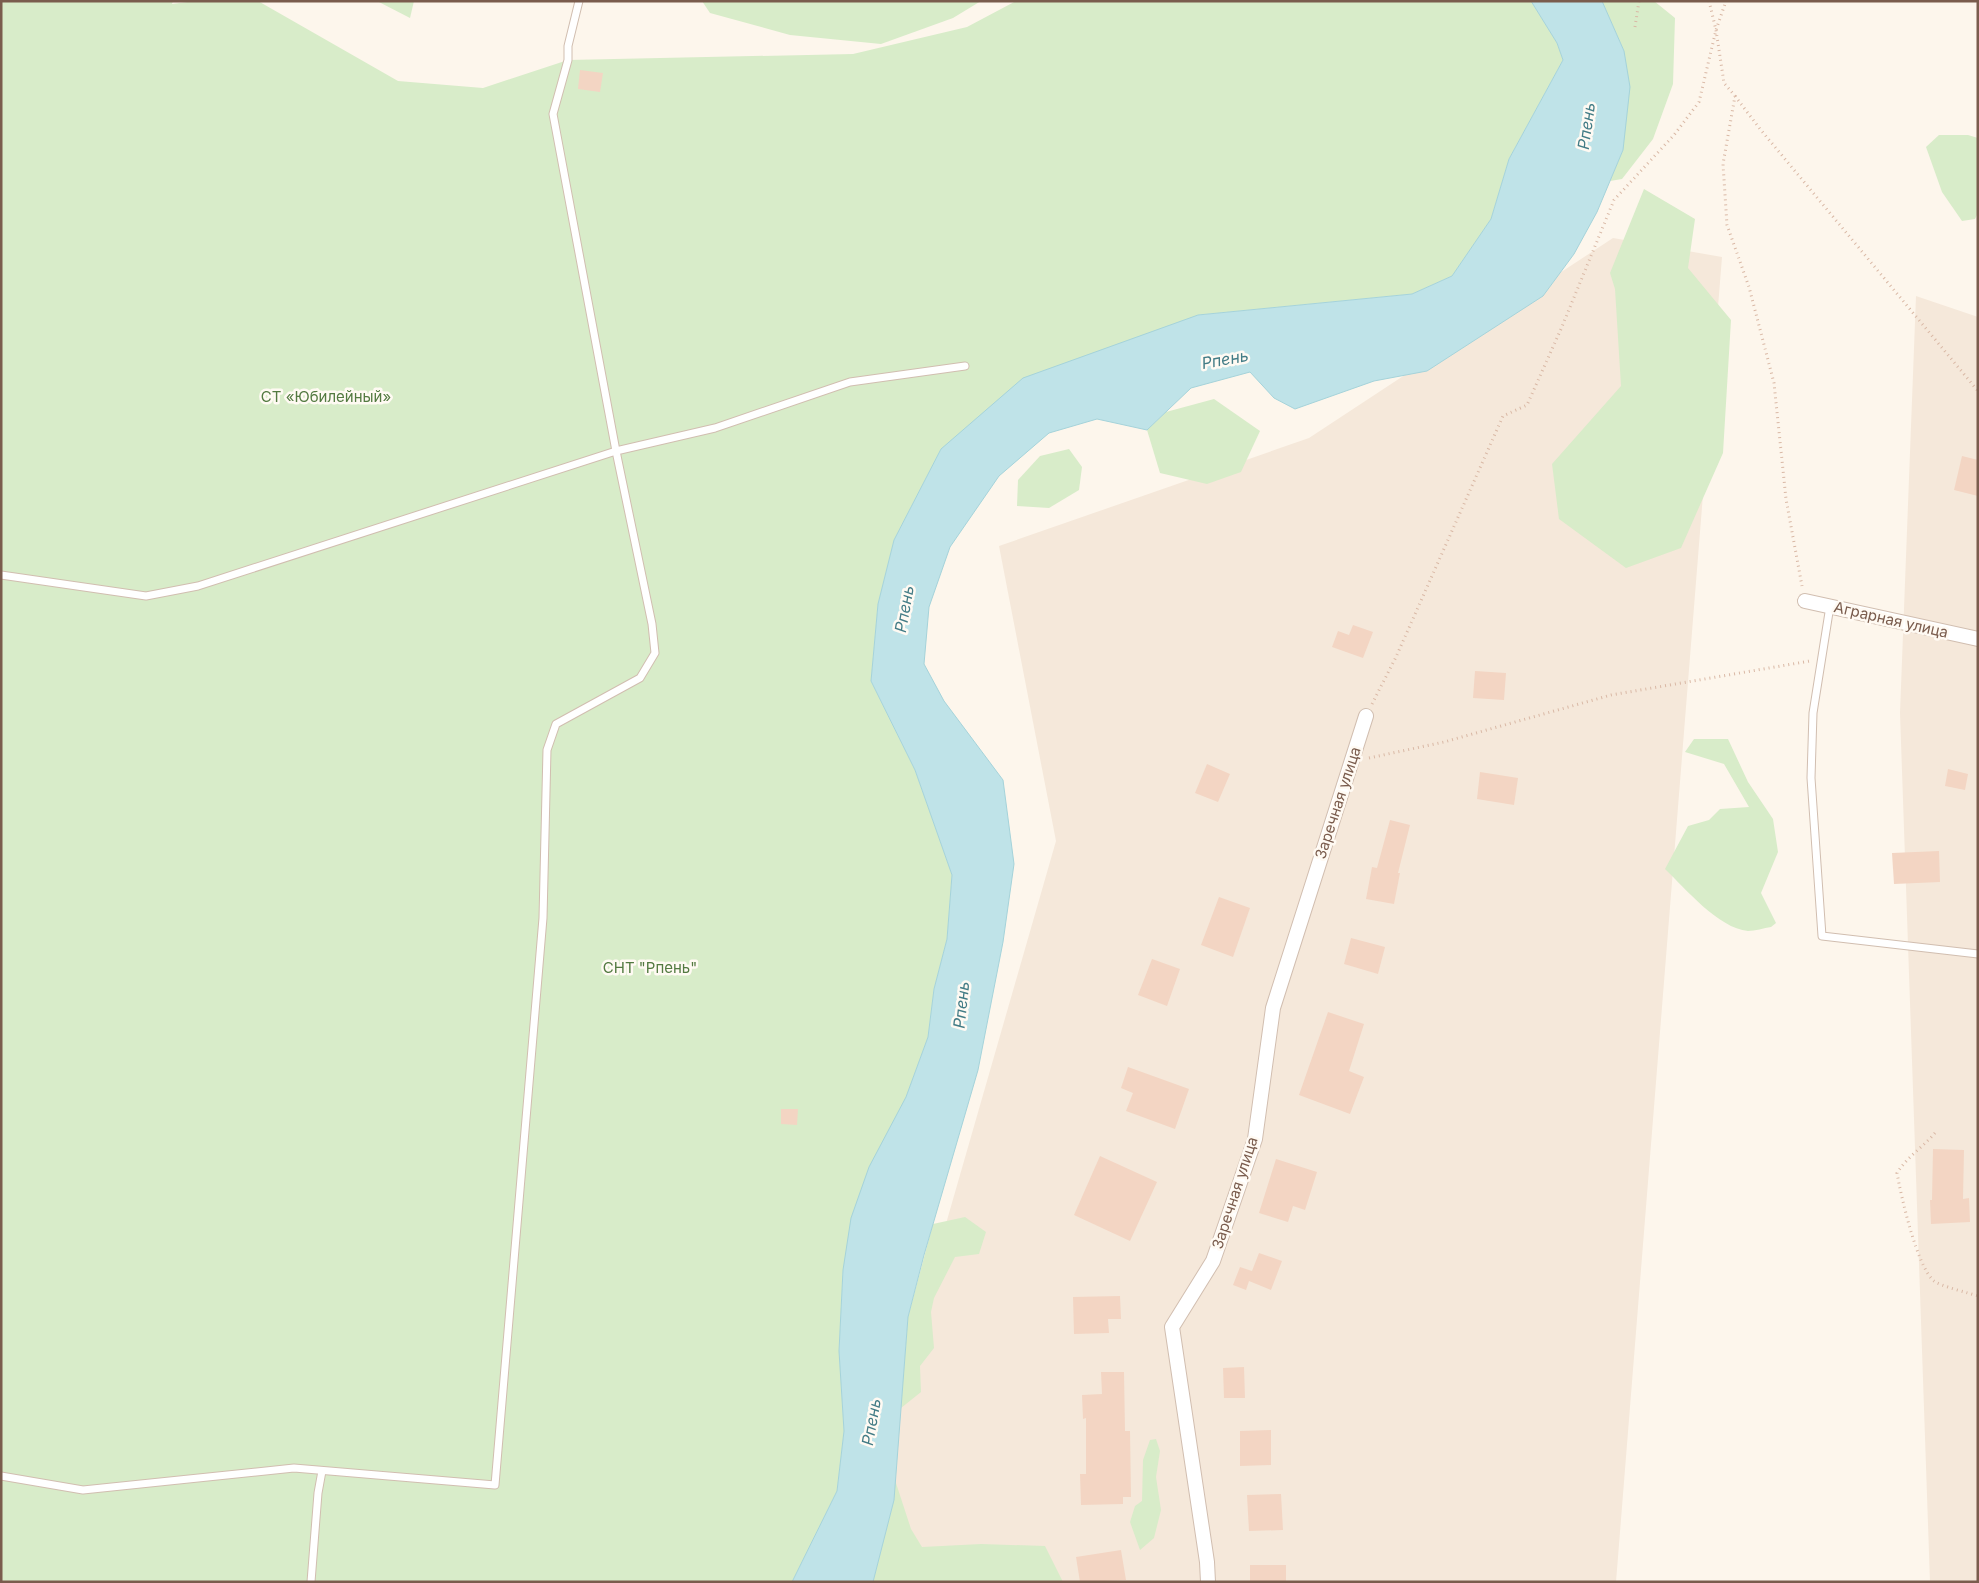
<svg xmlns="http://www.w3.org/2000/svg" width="1979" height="1583" viewBox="0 0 1979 1583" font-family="Inter,sans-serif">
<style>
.residential{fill:#f5e8da}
.green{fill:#d8ecc9}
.water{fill:#bfe3e8;stroke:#a5d3da}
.building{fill:#f3d5c3}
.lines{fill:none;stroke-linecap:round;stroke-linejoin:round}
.service-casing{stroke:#d1beb0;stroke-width:9}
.minor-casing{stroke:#d1beb0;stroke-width:16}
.path{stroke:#d9b8a5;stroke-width:3;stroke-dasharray:1 4;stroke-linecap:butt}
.service{stroke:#fff;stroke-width:7}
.minor{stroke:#fff;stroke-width:14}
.labels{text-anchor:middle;stroke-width:5;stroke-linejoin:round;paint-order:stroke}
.park-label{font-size:15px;fill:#537a41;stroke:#fffaf3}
.street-label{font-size:15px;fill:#7a5c4d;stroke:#fffaf3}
.water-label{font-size:16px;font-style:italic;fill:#437c86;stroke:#fffaf3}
</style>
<rect width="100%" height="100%" fill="#fdf6ec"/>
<g class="residential">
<path d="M1613,238l109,19 -106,1325h-773l213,-741 -57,-295 310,-108z"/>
<path d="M1916,296l62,21v1265h-48l-30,-869z"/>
</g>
<g class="green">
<path d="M1,1h172l-1,3 23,-3h63l140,80 85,7 85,-28 285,-6 114,-27 49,-26h515l26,42 6,17 -54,99 -18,60 -39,57 -40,18 -214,21 -257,134 -47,91 -16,64 -7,77 44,89 37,105 -5,64 -13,50 -6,48 -85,233 -4,81 5,80 -7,60 -45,91h-791z"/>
<path d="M377,1h37l-4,17z"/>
<path d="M702,1h279l-28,17 -72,26 -91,-9 -80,-22z"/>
<path d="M1602,1h52l21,17 -2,66 -20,55 -31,40 -12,2 13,-31 1,-99z"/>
<path d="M1939,135h29l10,3v75l-3,6 -13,2 -20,-29 -16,-45z"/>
<path d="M1644,189l51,30 -7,49 43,52 -8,133 -42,95 -55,20 -67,-49 -7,-55 69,-78 -6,-97 -5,-16z"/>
<path d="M1214,399l46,32 -19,41 -34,12 -47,-11 -13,-43 19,-18z"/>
<path d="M1069,449l13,18 -3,23 -30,18 -32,-2 1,-26 22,-24z"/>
<path d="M1694,739h34l20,43 25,37 5,33 -17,41 15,30 -5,4c-7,1 -16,4 -23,4 -30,-3 -62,-42 -83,-62l23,-43 21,-6 11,-11 29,-2 -25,-43 -39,-12z"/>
<path d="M965,1217l21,15 -7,22 -24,3 -21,41 -3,14 3,36 -14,18 1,26 -20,16 7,-91 25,-93z"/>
<path d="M1156,1439l4,12 -4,26 5,33 -7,28 -14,12 -10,-28 5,-16 7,-5 1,-41 7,-20z"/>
<path d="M895,1480l16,49 11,18 59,-3 64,2 18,36h-190l21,-82z"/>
</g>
<path class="water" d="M1531,1h71l22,50 6,36 -7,63 -26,62 -23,42 -31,42 -116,75 -53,10 -79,28 -21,-11 -24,-26 -59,16 -44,42 -50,-11 -48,14 -50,43 -49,71 -21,60 -5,57 20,37 59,79 11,84 -11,78 -25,128 -54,185 -16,62 -14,183 -21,82h-81l45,-91 7,-60 -5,-80 4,-81 8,-52 18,-51 37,-70 22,-60 6,-48 13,-50 5,-64 -37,-105 -44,-89 7,-77 16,-64 47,-91 82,-71 175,-63 214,-21 40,-18 39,-57 18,-60 54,-99 -6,-17z"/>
<g class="building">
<path d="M580,70l23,3 -3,19 -22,-3z"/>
<path d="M1962,456l16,4v36l-24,-6z"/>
<path d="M1353,625l20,7 -10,26 -31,-11 6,-16 11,4z"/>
<path d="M1475,671l31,2 -2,27 -31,-2z"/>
<path d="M1207,764l23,10 -12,28 -23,-9z"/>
<path d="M1948,769l20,5 -3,16 -20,-4z"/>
<path d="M1480,772l38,6 -4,27 -37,-6z"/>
<path d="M1390,820l20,5 -12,48h2l-6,31 -28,-5 6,-32 5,1z"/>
<path d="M1939,851l1,31 -46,2 -2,-31z"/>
<path d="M1219,897l31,11 -17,49 -32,-12z"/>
<path d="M1351,938l34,9 -7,27 -34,-10z"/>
<path d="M1152,959l28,10 -13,37 -29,-11z"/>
<path d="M1328,1012l36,12 -15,47 15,6 -14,37 -51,-19z"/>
<path d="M1128,1067l61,22 -14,40 -49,-18 7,-18 -12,-5z"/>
<path d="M781,1109h17l-1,16 -16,-1z"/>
<path d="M1933,1149l31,1 -1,49 6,-1 1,24 -39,2 -1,-24h2z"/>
<path d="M1100,1156l57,26 -27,59 -56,-26z"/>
<path d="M1276,1159l41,13 -12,38 -12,-4 -5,16 -29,-9z"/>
<path d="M1259,1253l23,8 -11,29 -22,-9 -3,9 -13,-5 7,-18 12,4z"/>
<path d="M1120,1296l1,23h-13l1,14 -35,1 -1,-37z"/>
<path d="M1244,1367l1,31h-21l-1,-30z"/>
<path d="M1101,1372h23l1,59h5l1,66h-8v7l-42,1 -1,-31h6v-56l-3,1 -1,-24 20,-1z"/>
<path d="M1271,1430v35l-31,1v-35z"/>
<path d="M1281,1494l2,36 -34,1 -2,-36z"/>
<path d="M1121,1550l5,30 -46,2 -4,-25z"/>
<rect x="1250" y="1565" width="36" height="17"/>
</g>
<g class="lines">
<defs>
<g id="service">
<path d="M1,575l145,21 52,-10 418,-135 99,-23 135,-46 115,-16"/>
<path d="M1830,606l-17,107 -2,65 11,158 156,18"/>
<path d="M1,1476l82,14 211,-22 201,17 48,-567 4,-168 9,-26 84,-46 15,-25 -3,-29 -36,-173 -63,-337 15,-54v-14l11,-45"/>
<path d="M311,1582l7,-89 4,-22"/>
</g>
<g id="minor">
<path d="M1805,601l173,38"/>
<path d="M1208,1582l-1,-20 -35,-235 41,-66 42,-122 18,-131 93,-292"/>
</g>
</defs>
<use href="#service" class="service-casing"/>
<use href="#minor" class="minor-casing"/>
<g class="path">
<path d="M1709,1l7,29 8,53 11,13 -12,68 4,61 22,62 25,96 12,116 16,87"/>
<path d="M1635,27l4,-26"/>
<path d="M1735,96l25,33 218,262"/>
<path d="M1372,704l24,-47 107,-241 24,-11 34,-76 53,-129 60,-65 25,-33 17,-72 10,-29"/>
<path d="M1369,758l75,-16 167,-47 199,-34"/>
<path d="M1935,1133c-12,14 -28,24 -38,40 4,23 20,94 37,108 6,5 35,12 44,15"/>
</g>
<use href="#service" class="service"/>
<use href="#minor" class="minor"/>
</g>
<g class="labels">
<g class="park-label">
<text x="326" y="402">СТ «Юбилейный»</text>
<text x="650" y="973">СНТ "Рпень"</text>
</g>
<g class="street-label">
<text transform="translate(1891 620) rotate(13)" y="5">Аграрная улица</text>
<text transform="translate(1338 803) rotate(-72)" y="5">Заречная улица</text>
<text transform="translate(1235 1193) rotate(-72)" y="5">Заречная улица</text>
</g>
<g class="water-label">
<text transform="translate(1586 126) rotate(-82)" y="6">Рпень</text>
<text transform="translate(1225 359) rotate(-10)" y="6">Рпень</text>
<text transform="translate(904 609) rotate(-80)" y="6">Рпень</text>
<text transform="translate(961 1005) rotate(-84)" y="6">Рпень</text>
<text transform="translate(871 1422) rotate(-80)" y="6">Рпень</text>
</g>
</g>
<rect width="1979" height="1583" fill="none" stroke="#7a5c4d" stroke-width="5"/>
</svg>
